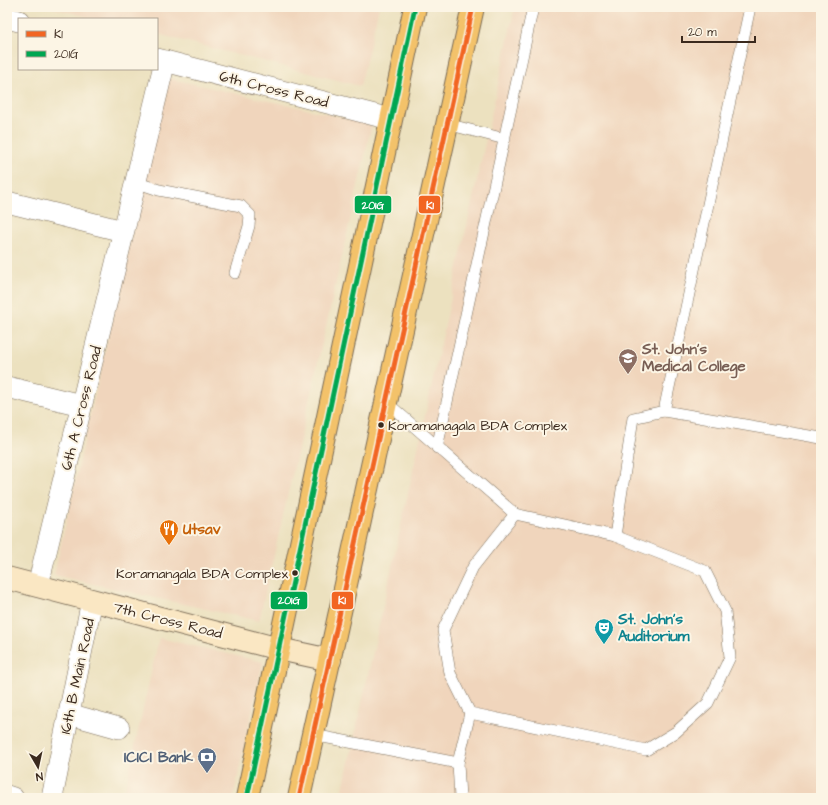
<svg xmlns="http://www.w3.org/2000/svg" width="828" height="805" viewBox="0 0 828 805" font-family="'Architects Daughter',sans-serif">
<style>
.built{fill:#f0d5bc}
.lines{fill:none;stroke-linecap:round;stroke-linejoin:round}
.lane-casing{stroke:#796a56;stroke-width:12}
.street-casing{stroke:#796a56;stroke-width:22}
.secondary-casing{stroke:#796a56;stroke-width:24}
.primary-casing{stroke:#796a56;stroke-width:24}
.lane{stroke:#fff;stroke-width:11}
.street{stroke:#fff;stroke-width:21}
.secondary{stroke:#fae7c3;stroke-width:22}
.primary{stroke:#f3c26a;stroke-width:22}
.bus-1-casing{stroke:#fcf5e5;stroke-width:8}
.bus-2-casing{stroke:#fcf5e5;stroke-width:8}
.bus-1{stroke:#f26522;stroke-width:5}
.bus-2{stroke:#00a651;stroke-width:5}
.bus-dot{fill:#3b2a1e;stroke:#fcf5e5;stroke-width:1.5}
.labels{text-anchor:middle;stroke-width:4;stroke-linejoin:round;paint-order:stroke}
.bus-label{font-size:14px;fill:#3b2a1e;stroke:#fcf5e5;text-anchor:start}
.street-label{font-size:15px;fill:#3b2a1e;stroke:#fcf5e5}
.education-label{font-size:15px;font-weight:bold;fill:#785e54;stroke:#fcf5e5;text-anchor:start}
.food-label{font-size:15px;font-weight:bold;fill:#c56008;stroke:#fcf5e5;text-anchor:start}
.culture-label{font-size:15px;font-weight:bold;fill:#0d838f;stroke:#fcf5e5;text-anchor:start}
.service-label{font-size:15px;font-weight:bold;fill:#4e5e75;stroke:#fcf5e5;text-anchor:end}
.line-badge{stroke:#fcf5e5;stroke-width:1.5}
.badge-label{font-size:11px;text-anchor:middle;font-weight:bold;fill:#fff}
</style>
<rect width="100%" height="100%" fill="#fcf5e5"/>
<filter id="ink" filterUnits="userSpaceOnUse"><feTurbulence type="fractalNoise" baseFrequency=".025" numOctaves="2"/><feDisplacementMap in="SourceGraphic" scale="8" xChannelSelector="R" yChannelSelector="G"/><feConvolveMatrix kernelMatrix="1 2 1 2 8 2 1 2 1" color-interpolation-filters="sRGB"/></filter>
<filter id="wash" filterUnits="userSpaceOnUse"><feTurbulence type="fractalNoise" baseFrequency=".012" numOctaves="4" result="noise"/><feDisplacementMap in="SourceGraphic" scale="16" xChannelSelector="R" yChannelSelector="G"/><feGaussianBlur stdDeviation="0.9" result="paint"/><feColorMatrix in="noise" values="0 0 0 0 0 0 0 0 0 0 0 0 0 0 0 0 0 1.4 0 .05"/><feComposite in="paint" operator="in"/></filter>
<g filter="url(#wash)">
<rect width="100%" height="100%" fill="#ece1bf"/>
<g class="built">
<path d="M49,7h330l-19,79 -203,-52v-15h-61z"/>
<path d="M515,7h306v791h-480z"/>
<path d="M167,78l205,46 -113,497 -205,-46z"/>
<path d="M159,638l104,24 -30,136h-110z"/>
</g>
</g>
<g filter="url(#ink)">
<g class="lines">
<defs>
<g id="lane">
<path d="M750,7l-86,404 157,27"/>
<path d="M447,124l58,15"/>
<path d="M135,182l24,8 82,16 9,9 -1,11 -14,47"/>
<path d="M386,402l129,112"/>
<path d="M437,448l96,-441"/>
<path d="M470,713l176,37 30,-18 32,-29 22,-46 -5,-46 -20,-40 -90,-35"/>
<path d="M313,735l145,28"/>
<path d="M460,798l-2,-35 12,-50 -20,-40 -7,-43 30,-63 42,-53 100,22 18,-118 31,-7"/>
</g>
<g id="street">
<path d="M7,18l12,3"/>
<path d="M157,59l233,60"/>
<path d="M7,202l116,29"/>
<path d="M7,387l74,18"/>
<path d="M38,585l127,-524"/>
<path d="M69,714l50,14"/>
<path d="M7,796l6,2"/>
<path d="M52,798l40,-198"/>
</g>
<path id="secondary" d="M7,578l272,71 51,11"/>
<g id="primary">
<path d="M247,798l168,-791"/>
<path d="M299,798l174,-791"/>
</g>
</defs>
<use href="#lane" class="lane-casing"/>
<use href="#street" class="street-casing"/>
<use href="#secondary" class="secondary-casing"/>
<use href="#primary" class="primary-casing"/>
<use href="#lane" class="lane"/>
<use href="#street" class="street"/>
<use href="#secondary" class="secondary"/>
<use href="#primary" class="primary"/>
<defs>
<path id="bus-1" d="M299,798l174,-791"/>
<path id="bus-2" d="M247,798l168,-791"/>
</defs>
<use href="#bus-1" class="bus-1-casing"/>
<use href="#bus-2" class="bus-2-casing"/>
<use href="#bus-1" class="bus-1"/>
<use href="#bus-2" class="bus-2"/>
</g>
</g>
<defs>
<symbol id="university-pin" viewBox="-11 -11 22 30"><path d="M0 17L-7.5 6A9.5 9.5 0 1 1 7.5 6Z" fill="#8d6e63" stroke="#fcf5e5"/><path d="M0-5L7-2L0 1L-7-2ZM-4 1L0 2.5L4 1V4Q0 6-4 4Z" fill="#fff"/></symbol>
<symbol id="restaurant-pin" viewBox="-11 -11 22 30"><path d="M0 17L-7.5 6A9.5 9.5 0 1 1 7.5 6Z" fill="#e8710a" stroke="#fcf5e5"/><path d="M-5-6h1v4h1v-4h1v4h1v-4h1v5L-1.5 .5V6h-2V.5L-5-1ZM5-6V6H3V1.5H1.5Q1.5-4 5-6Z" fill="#fff"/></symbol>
<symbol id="theatre-pin" viewBox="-11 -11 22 30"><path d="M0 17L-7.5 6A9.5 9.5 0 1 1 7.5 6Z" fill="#0f9aa8" stroke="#fcf5e5"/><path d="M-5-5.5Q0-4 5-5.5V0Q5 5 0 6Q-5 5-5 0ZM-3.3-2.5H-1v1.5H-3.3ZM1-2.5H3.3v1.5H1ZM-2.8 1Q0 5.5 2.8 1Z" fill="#fff"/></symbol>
<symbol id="bank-pin" viewBox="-11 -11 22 30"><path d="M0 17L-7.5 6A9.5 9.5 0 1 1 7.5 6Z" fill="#5c6f8a" stroke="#fcf5e5"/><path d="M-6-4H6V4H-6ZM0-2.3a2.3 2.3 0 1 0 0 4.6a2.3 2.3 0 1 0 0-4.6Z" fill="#fff"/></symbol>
</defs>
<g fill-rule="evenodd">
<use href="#university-pin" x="617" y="347" width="22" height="30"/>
<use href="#restaurant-pin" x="158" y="518" width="22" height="30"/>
<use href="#theatre-pin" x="593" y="617" width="22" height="30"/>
<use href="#bank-pin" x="196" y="746" width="22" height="30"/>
</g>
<g class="bus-dot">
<circle cx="381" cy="425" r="3.5"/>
<circle cx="295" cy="573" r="3.5"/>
</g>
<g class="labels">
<g class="bus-label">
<text x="388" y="430">Koramanagala BDA Complex</text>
<text x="288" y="578" text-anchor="end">Koramangala BDA Complex</text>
</g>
<g class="street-label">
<text transform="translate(274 89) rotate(14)" y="5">6th Cross Road</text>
<text transform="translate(81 408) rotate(-76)" y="5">6th A Cross Road</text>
<text transform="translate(168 620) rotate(14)" y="5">7th Cross Road</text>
<text transform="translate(77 676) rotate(-78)" y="5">16th B Main Road</text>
</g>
<g class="education-label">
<text x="642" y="354">St. John's<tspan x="642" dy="17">Medical College</tspan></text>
</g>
<g class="food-label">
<text x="183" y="534">Utsav</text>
</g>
<g class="culture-label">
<text x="618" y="624">St. John's<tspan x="618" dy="17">Auditorium</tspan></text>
</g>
<g class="service-label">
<text x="193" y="762">ICICI Bank</text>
</g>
</g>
<g class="line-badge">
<rect x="354" y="195" width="38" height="19" rx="4" fill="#00a651"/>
<rect x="418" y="195" width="23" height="19" rx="4" fill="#f26522"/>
<rect x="270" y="591" width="38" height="19" rx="4" fill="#00a651"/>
<rect x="331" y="591" width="23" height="19" rx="4" fill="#f26522"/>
</g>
<g class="badge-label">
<text x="373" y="209">201G</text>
<text x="430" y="209">K1</text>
<text x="289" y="604">201G</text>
<text x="342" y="604">K1</text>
</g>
<rect width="828" height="805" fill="none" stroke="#fcf5e5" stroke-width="24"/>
<rect x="18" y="18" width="140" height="52" fill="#fcf5e5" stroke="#afa495"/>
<rect x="26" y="31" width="20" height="6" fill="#f26522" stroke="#afa495"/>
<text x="54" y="38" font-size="12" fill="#3b2a1e">K1</text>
<rect x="26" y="51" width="20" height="6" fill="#00a651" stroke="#afa495"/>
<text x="54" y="58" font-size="12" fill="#3b2a1e">201G</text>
<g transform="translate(38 767) rotate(171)" stroke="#fcf5e5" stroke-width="3" paint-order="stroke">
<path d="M0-3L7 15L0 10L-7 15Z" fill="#3b2a1e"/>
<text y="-6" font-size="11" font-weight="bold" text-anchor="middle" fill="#3b2a1e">N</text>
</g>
<path d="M682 36v6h73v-6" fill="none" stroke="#3b2a1e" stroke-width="2"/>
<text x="688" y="36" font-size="12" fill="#3b2a1e" stroke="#fcf5e5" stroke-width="3" paint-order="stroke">20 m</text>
</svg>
